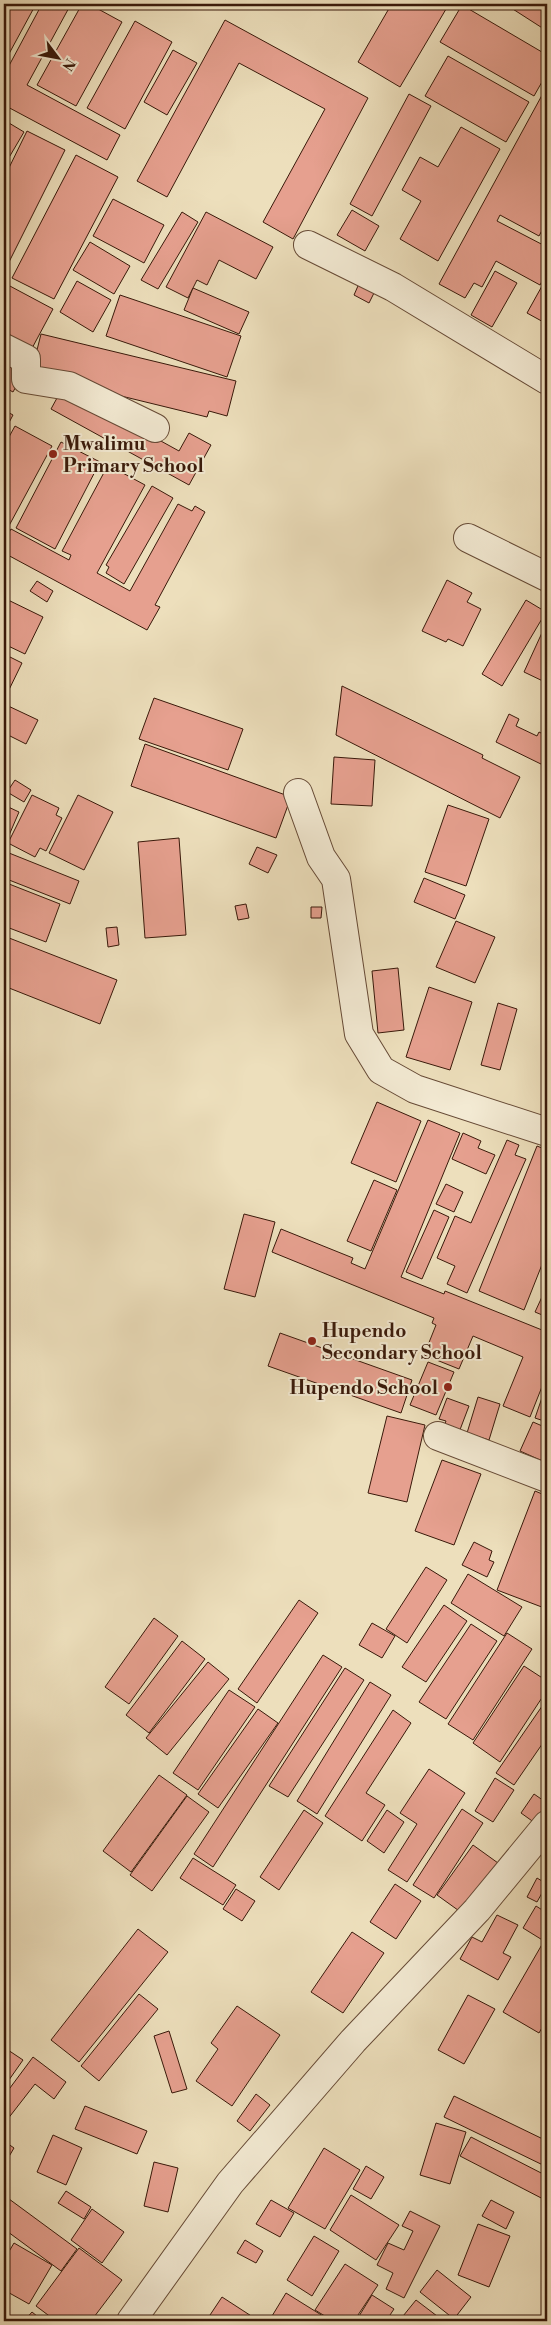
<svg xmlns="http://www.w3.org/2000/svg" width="551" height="2325" viewBox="0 0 551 2325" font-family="'Libre Bodoni',serif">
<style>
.building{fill:#e6a08f;stroke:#39190a}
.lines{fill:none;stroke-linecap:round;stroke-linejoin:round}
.minor-casing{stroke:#664a36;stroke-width:30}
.minor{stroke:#f3ead3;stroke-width:28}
.poi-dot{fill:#8f2418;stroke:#f3ead3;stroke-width:2}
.labels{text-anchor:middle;stroke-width:4;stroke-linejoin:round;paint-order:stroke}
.poi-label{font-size:19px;font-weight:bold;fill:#39190a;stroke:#f3ead3;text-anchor:start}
</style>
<rect width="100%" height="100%" fill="#eddfbc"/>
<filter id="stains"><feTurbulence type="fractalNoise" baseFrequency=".004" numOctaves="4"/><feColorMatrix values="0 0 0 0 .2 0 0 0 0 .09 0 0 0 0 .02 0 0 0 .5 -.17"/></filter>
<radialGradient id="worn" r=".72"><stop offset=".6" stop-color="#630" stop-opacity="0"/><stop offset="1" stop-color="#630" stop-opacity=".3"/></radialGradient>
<g class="building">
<path d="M10,4h26l-32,59v-48z"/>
<path d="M42,4h29l-44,81 93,50 -13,25 -103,-55v-30z"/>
<path d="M82,4h7l33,18 -46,84 -39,-21z"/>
<path d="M388,4h61l-49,83 -42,-25 33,-57z"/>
<path d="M505,4h42v27z"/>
<path d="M462,5l85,50v18l-13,23 -94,-54z"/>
<path d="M225,20l143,78 -75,141 -30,-17 62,-113 -86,-46 -72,134 -30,-16z"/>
<path d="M135,21l37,21 -47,87 -38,-21z"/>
<path d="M173,50l24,13 -30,52 -23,-13z"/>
<path d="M448,56l81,46 -23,40 -81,-46z"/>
<path d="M547,86v135l-8,15 -39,-21 -3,6 50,26v25l-7,13 -44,-24 -14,26 -8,-4 -9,15 -26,-14z"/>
<path d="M409,94l22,12 -59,110 -22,-12z"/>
<path d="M4,120l20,12 -20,34z"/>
<path d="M461,127l39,22 -62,112 -38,-22 21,-38 -19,-11 18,-33 18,10z"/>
<path d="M27,131l38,19 -61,122v-94z"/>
<path d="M76,155l42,22 -64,122 -42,-21z"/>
<path d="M113,199l51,26 -20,38 -51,-27z"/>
<path d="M352,210l27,16 -14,25 -28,-16z"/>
<path d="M182,212l16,10 -40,67 -17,-9z"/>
<path d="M206,212l67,35 -17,32 -37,-19 -12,25 -10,-5 -9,18 -22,-11z"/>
<path d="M90,242l40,24 -16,28 -41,-24z"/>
<path d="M495,271l22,12 -25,44 -21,-12z"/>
<path d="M547,277v47l-20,-11z"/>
<path d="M361,279l16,8 -8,16 -15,-8z"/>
<path d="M77,281l34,19 -18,32 -33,-20z"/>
<path d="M8,285l45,24 -23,43 -26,-14v-44z"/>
<path d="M193,288l56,24 -10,22 -55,-24z"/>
<path d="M120,295l121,41 -14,41 -121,-41z"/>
<path d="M41,334l195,47 -9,35 -18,-5 -2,6 -176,-43z"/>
<path d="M4,356l22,12 -13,24 -9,-5z"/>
<path d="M63,387l116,64 10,-18 22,12 -22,40 -138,-76z"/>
<path d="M4,410l9,5 -9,17z"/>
<path d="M15,426l37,20 -48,89v-89z"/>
<path d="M61,442l39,20 -45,87 -39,-21z"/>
<path d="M108,465l37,20 -48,88 33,18 48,-87 14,7 3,-5 10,6 -50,93 5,2 -13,23 -143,-77v-12l7,-12 58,31 2,-5 -9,-4z"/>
<path d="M152,486l21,12 -49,86 -18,-11 3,-6 -3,-2z"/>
<path d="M447,580l25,13 -5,9 14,7 -18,37 -15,-7 -2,3 -24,-11z"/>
<path d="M37,581l16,10 -6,11 -17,-11z"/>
<path d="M4,598l39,19 -18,37 -21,-10z"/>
<path d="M526,600l20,12 -44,74 -20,-12z"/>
<path d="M546,624l1,1v58l-23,-11z"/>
<path d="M4,654l18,9 -18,37z"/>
<path d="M342,686l141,69 -1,3 38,19 -20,41 -164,-83z"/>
<path d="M154,698l89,31 -15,41 -89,-31z"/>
<path d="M4,704l34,16 -12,24 -22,-11z"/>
<path d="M509,714l10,5 -3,7 21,10 2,-4 8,4v31l-51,-25z"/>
<path d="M145,744l146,53 -15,41 -145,-52z"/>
<path d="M334,757l41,3 -3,46 -41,-2z"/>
<path d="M15,780l16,10 -7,12 -17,-10z"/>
<path d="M32,795l27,13 -3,7 6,3 -16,33 -6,-3 -5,9 -27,-14z"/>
<path d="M78,795l35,17 -29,58 -35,-17z"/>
<path d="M4,805l15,7 -15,35z"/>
<path d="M448,805l41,14 -23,67 -41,-14z"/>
<path d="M179,838l7,97 -41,3 -7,-96z"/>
<path d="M257,847l20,8 -9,18 -19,-9z"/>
<path d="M4,851l75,30 -9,23 -66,-26z"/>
<path d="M424,878l41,17 -10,24 -41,-17z"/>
<path d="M4,882l56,22 -14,38 -42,-16z"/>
<path d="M246,904l3,14 -11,2 -3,-14z"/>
<path d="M311,907h11l-1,11h-10z"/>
<path d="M456,921l39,16 -20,46 -39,-16z"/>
<path d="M117,927l2,18 -11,2 -2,-19z"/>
<path d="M4,936l113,44 -17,44 -96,-38z"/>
<path d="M398,968l6,62 -26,3 -6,-62z"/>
<path d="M429,987l43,15 -22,68 -44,-13z"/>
<path d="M498,1003l19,6 -17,61 -19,-5z"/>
<path d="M377,1102l44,19 -25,61 -45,-19z"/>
<path d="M428,1120l32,13 -59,144 43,17 1,-3 102,41v42l-17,43 -27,-11 20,-49 -50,-21 -14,33 -35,-14 12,-30 -4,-2 2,-5 -162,-66 9,-23 72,29 -2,5 14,6z"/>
<path d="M463,1133l18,8 -3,7 17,7 -9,19 -34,-15z"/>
<path d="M507,1140l12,5 -4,10 11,4 -59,134 -20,-9 8,-18 -18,-8 18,-42 16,7z"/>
<path d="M537,1146l10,4v102l-23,58 -45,-19z"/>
<path d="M374,1180l23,10 -26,61 -24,-10z"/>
<path d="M446,1184l17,8 -9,20 -18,-8z"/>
<path d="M434,1210l15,7 -27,62 -16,-7z"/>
<path d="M244,1214l31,8 -20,75 -31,-8z"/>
<path d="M547,1286v31l-12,-5z"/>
<path d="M280,1333l132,47 -11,33 -133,-47z"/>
<path d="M428,1362l26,10 -18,43 -26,-10z"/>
<path d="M547,1383v39l-12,-4z"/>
<path d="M478,1397l22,7 -11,36 -22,-7z"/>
<path d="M447,1398l22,8 -11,29 -15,-6 3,-8 -7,-2z"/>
<path d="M387,1416l38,9 -18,77 -39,-9z"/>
<path d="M533,1422l14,6v35l-27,-12z"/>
<path d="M442,1460l39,14 -27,71 -39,-14z"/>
<path d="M535,1491l12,5v113l-50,-19z"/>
<path d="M474,1542l18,9 -3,9 5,2 -7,15 -25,-12z"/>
<path d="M426,1567l21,13 -40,63 -21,-14z"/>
<path d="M468,1574l54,33 -18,29 -53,-33z"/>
<path d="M299,1600l19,13 -61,90 -19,-14z"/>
<path d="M444,1605l23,16 -41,61 -24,-15z"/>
<path d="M154,1618l24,18 -49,68 -24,-17z"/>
<path d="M372,1623l23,13 -13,22 -23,-13z"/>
<path d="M471,1624l26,17 -51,78 -27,-17z"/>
<path d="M507,1633l25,16 -59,91 -25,-16z"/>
<path d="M182,1641l23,18 -56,74 -23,-18z"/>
<path d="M323,1655l19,12 -129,200 -19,-13z"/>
<path d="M208,1662l21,17 -62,76 -21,-17z"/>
<path d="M524,1666l23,15v9l-47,72 -27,-19z"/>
<path d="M345,1668l19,12 -76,117 -19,-11z"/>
<path d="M370,1682l21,13 -74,119 -20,-13z"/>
<path d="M229,1690l26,17 -57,83 -25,-17z"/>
<path d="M547,1699v38l-33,48 -18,-12z"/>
<path d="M258,1709l20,14 -60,85 -20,-14z"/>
<path d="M393,1710l18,13 -45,70 19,12 -23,36 -37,-25z"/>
<path d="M429,1769l36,24 -58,89 -19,-12 29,-46 -17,-11z"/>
<path d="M159,1775l28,20 -56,77 -28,-21z"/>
<path d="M495,1778l19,12 -21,32 -18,-11z"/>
<path d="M534,1794l13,9 -12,20 -14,-10z"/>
<path d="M187,1796l22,16 -57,79 -22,-16z"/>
<path d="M462,1809l21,14 -49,75 -21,-13z"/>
<path d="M304,1810l19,13 -44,67 -19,-13z"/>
<path d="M387,1810l17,12 -20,31 -17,-12z"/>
<path d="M473,1845l25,18 -36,50 -25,-18z"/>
<path d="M193,1858l43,27 -13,20 -43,-27z"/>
<path d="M537,1878l10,6 -10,18 -10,-5z"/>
<path d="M395,1884l26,17 -25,38 -26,-17z"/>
<path d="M236,1889l19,12 -13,20 -19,-12z"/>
<path d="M536,1906l11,7v106l-8,14 -36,-21 41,-71 -21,-13z"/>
<path d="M497,1915l21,10 -15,28 8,4 -13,23 -38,-21 12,-22 10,5z"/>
<path d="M138,1929l30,23 -89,110 -28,-22z"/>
<path d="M352,1932l32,21 -41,60 -32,-21z"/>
<path d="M139,1994l19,15 -59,72 -18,-15z"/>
<path d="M468,1995l27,14 -31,55 -26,-14z"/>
<path d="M237,2006l43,29 -48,71 -36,-25 22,-32 -7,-6z"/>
<path d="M169,2031l18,58 -15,4 -18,-57z"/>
<path d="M5,2048l18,12 -19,27v-38z"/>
<path d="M33,2057l33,25 -12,17 -19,-15 -28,36 -3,-3v-21z"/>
<path d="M256,2094l14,11 -20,26 -13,-10z"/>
<path d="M454,2096l93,45v26l-103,-50z"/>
<path d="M85,2106l62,25 -10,23 -62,-25z"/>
<path d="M436,2123l30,9 -16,52 -30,-9z"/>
<path d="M53,2135l29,13 -16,37 -29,-13z"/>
<path d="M471,2137l76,39v25l-87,-45z"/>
<path d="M4,2141l10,7 -10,17z"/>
<path d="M324,2148l36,22 -35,59 -37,-21z"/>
<path d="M154,2162l24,6 -10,44 -24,-6z"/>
<path d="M366,2166l18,11 -13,22 -18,-10z"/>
<path d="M66,2191l25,16 -7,12 -26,-16z"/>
<path d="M351,2195l48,30 -23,35 -46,-30z"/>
<path d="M5,2196l72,53 -16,22 -57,-42z"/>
<path d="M271,2200l23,13 -14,24 -24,-13z"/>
<path d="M491,2200l23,12 -8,17 -24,-13z"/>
<path d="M92,2209l32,23 -22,31 -31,-23z"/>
<path d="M410,2211l30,15 -36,72 -18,-9 7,-16 -16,-8 11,-22 16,7 9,-19 -11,-5z"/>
<path d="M478,2224l32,12 -21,51 -31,-12z"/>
<path d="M314,2236l25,15 -27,45 -25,-16z"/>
<path d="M245,2240l18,11 -7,12 -19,-10z"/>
<path d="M14,2243l38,22 -23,39 -25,-14v-30z"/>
<path d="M79,2248l43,32 -31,41h-35l-20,-15z"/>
<path d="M345,2264l33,21 -24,36h-21l-18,-11z"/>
<path d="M437,2270l34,27 -17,22 -34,-27z"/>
<path d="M286,2293l45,28h-62z"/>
<path d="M372,2295l22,14 -8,12h-30z"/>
<path d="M222,2297l37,24h-53z"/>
<path d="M416,2300l21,16 -4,5h-34z"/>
<path d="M32,2312l11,9h-19z"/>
</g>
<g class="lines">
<defs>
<g id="minor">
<path d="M308,245l85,42 154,93"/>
<path d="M4,348l22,11v20l43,7 86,42"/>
<path d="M468,538l79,39"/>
<path d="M298,793l23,64 15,22 23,155 22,36 34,19 132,43"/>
<path d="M438,1436l109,42"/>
<path d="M131,2321l99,-138 123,-142 124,-131 70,-85"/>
</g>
</defs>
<use href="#minor" class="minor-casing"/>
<use href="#minor" class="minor"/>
</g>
<g class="poi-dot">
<circle cx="53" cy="454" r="5"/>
<circle cx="312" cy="1341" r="5"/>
<circle cx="448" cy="1387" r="5"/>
</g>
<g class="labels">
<g class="poi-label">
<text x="63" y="450">Mwalimu<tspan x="63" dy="22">Primary School</tspan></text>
<text x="322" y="1337">Hupendo<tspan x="322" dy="22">Secondary School</tspan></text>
<text x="438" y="1394" text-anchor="end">Hupendo School</text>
</g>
</g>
<rect width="551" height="2325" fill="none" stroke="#eddfbc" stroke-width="20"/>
<rect x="5" y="5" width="541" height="2315" fill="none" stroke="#39190a" stroke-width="2.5"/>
<rect x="10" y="10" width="531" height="2305" fill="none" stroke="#39190a"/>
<g transform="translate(58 58) rotate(122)" stroke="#f3ead3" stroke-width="4" paint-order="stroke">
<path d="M0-4L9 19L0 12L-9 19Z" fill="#39190a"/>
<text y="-8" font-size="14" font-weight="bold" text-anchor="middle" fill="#39190a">N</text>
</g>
<rect width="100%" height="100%" filter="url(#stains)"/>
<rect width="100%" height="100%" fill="url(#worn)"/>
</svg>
